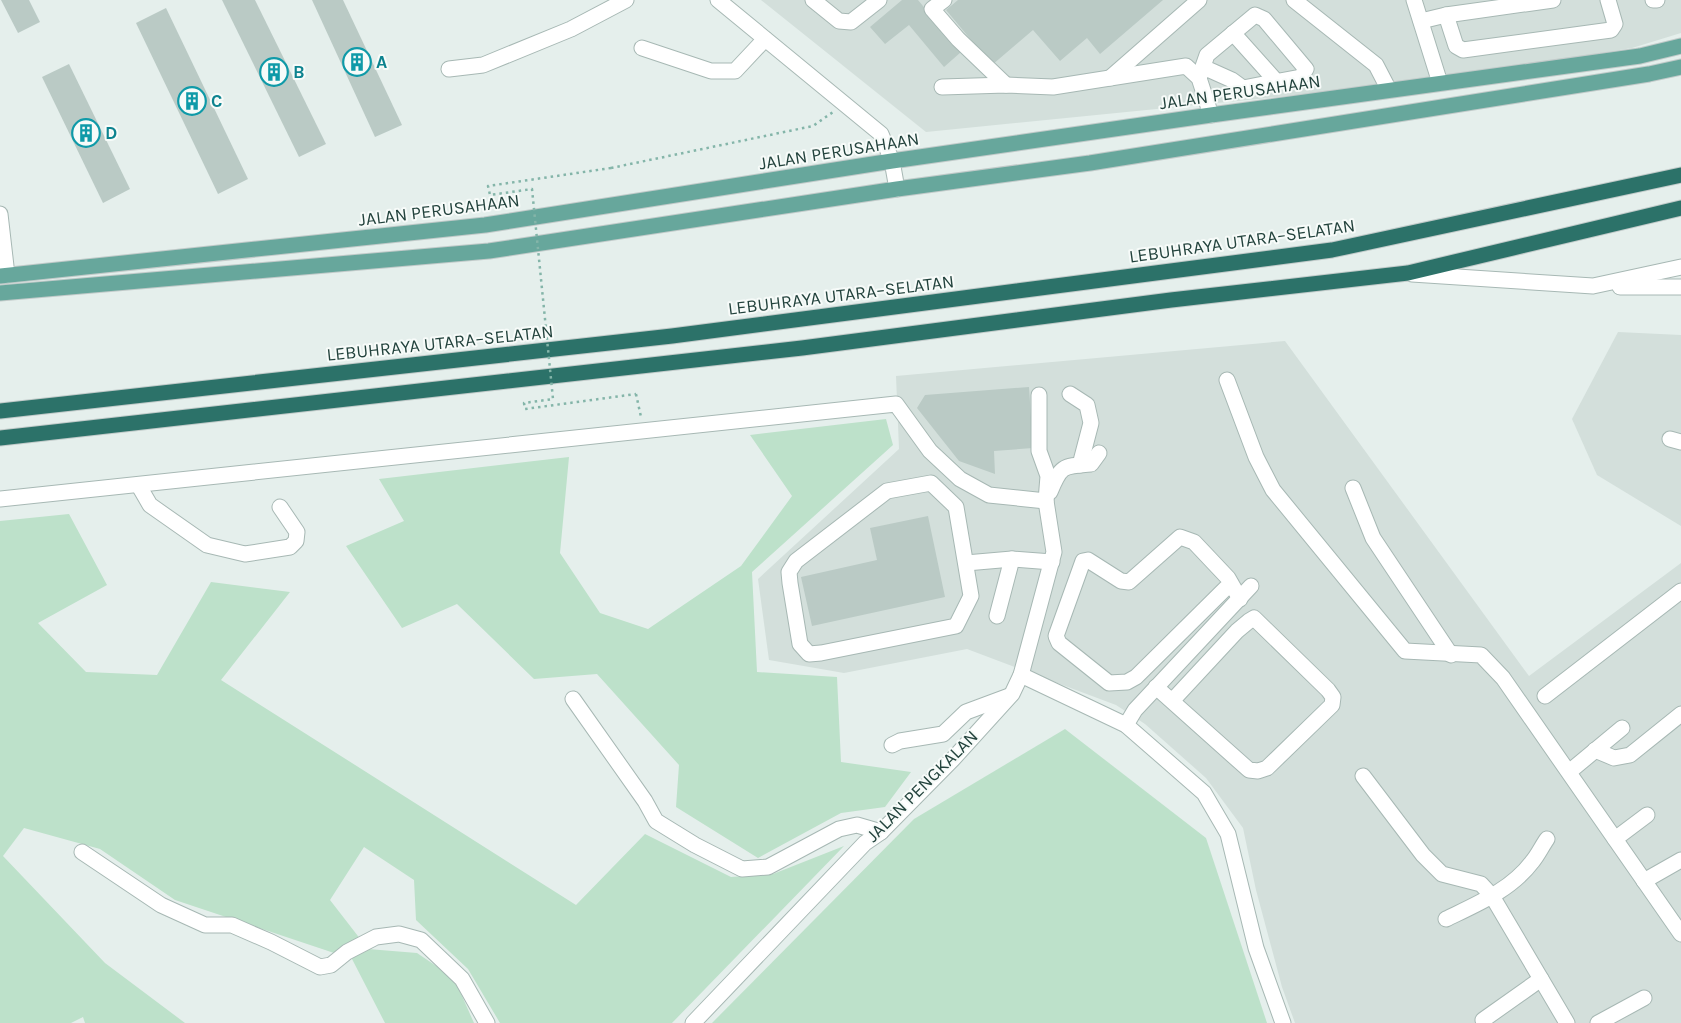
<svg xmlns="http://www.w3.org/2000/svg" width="1681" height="1023" viewBox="0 0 1681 1023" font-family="Karla,sans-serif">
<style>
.built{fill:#d3dfdb}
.green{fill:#bde1ca}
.building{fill:#bacac5}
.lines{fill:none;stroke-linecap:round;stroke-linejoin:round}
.minor-casing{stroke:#a7b8b4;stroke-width:17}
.major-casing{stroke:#c1cac9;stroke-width:17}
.highway-casing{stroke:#c1cac9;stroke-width:17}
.path{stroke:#84b5a9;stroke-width:2.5;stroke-dasharray:2.5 4;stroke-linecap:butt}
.minor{stroke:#fff;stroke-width:15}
.major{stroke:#67a79c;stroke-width:15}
.highway{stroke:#2c7269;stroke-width:15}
.path-bridge{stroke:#84b5a9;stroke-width:2.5;stroke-dasharray:2.5 4;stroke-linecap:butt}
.labels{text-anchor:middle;stroke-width:4;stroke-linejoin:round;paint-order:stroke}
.culture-label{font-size:18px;font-weight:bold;fill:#0d838f;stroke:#f7fbf9;text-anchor:start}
.street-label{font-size:18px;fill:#23433d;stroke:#f7fbf9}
</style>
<rect width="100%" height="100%" fill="#e5efec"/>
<g class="built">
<path d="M761,0h920v33l-49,15 -225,36 -481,48z"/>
<path d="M1618,332l63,3v191l-84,-51 -25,-56z"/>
<path d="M1285,341l244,335 152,-113v460h-386l-13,-36 -26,-97 -13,-62 -37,-50 -61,-54 -29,-19 -149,-56 -123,24 -75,-13 -11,-81 141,-130 -3,-73z"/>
</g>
<g class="green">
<path d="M886,419l7,26 -141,127 5,100 80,5 4,85 70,10 -26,35 -44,6 -83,45 -82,-51 3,-42 -82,-91 -63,5 -77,-75 -55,24 -56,-82 58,-25 -25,-42 190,-22 -9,96 40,60 48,16 93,-63 51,-70 -42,-61z"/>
<path d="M69,514l38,71 -69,38 48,49 71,3 54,-93 79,10 -69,88 355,225 69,-71 86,43 42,-3 71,-28 -172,177h-172l-32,-54 -52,-49 -2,-40 -50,-33 -34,53 38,49 49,4 37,25 20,45h-89l-33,-64 -177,-59 -75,-51 -76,-21 -21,28 102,107 80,60h-100l-2,-6 -12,6h-71v-502z"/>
<path d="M1065,729l141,109 61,185h-555l202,-204z"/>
</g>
<g class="building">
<path d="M1,0h28l11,22 -22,11z"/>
<path d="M222,0h33l71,144 -27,13z"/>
<path d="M312,0h31l59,125 -27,12z"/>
<path d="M902,0h16l43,52 -17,15 -35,-42 -24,19 -15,-17z"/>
<path d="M958,0h205l-63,54 -13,-16 -27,23 -27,-31 -41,35 -46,-55z"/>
<path d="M166,8l82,171 -30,15 -82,-171z"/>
<path d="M69,64l61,125 -27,14 -61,-126z"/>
<path d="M1029,387l4,61 -39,3 1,23 -36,-13 -42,-53 8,-13z"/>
<path d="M928,516l17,81 -133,29 -11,-49 76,-17 -7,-32z"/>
</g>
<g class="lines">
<defs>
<g id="minor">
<path d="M718,0l163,134 11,27 5,28"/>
<path d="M813,0l26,21 12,1 28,-22"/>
<path d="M944,0l-12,9 26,30 48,46"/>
<path d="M1294,0l82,65 13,25"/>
<path d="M1414,0l26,83"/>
<path d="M1653,0h4"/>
<path d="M1446,15l10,31 7,4 148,-20 4,-6 -7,-24"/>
<path d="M1421,21l25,-6 107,-15"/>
<path d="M1233,33l43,48"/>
<path d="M642,48l69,23h24l30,-32"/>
<path d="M449,69l34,-4 88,-36 55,-29"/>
<path d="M1110,78l89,-78"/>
<path d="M1199,78l8,-23 48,-40 9,4 42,50 -5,8 -58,11 -11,-8 -29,-13"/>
<path d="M942,87l64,-2 47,2 133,-21 13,12 12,37"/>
<path d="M0,214l7,61"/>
<path d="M1412,274l181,12 88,-19"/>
<path d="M1620,287h61"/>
<path d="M1227,380l29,77 17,33 132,161 76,4 22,23 178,256"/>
<path d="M1070,394l17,11 4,18 -11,42"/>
<path d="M1670,439l11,3"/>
<path d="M931,483l25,24 15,89 -15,30 -135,27 -12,1 -9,-10 -10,-61 -1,-11 7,-11 91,-70z"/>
<path d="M139,486l11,19 57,40 38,9 45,-7 6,-6 1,-9 -17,-25"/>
<path d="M1353,488l20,50 78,117"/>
<path d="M1050,492c11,-27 13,-26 41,-28l8,-11"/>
<path d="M0,499l896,-95 34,47 30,28 29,16 57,6"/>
<path d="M966,563l46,-4 40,3"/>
<path d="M1231,583l-95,94 -9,5 -18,1 -50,-40 -3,-7 27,-75 5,-1 33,21 8,1 51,-45 14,5 34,36 12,21"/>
<path d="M997,616l15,-57"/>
<path d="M1021,675l105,50 78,68 24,41 28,114 27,75"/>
<path d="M1156,687l93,83 9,1 9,-3 65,-63 1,-8 -5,-7 -74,-72 -5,3 -12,10 -65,70"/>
<path d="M1545,696l136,-105"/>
<path d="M573,699l72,102 11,20 39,24 47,24 26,-2 71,-38 18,-4 24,7"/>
<path d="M1126,725l9,-15 116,-124"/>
<path d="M892,745l8,-4 43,-7 23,-22 43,-16"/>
<path d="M1595,750l19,8 16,-3 51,-41"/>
<path d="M1569,772l53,-44"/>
<path d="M1363,776l60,79 19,19 39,10 11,12 75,127"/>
<path d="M1615,839l32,-24"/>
<path d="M82,852l79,53 44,20h27l39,17 49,25 11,-2 16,-13 29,-15 23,-3 22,6 41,39 25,44"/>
<path d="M1644,881l37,-21"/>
<path d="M1446,919c31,-15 65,-29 86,-57 6,-7 10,-16 15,-23"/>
<path d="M1483,1020l58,-41"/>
<path d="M693,1023l172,-180 16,-11 72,-73 59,-65 9,-19 33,-123 -8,-51 2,-25 -9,-25v-56"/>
<path d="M1598,1023l46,-25"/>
</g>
<g id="major">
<path d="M0,276l485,-51 407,-64 319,-46 429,-59 41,-10"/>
<path d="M0,293l489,-42 408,-62 193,-26 559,-89 32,-7"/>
</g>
<g id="highway">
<path d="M0,411l672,-75 660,-86 349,-75"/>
<path d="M0,438l802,-90 369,-48 237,-27 273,-65"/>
</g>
</defs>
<use href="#minor" class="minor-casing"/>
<use href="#major" class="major-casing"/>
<use href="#highway" class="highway-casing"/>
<g class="path">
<path d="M611,168l202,-42 20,-14"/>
<path d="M636,394l5,23"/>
</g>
<use href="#minor" class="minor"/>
<use href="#major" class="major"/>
<use href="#highway" class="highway"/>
<path class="path-bridge" d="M611,168l-123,18 2,9 42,-6 21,210 -29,4 1,6 111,-15"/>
</g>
<defs>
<symbol id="building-ring" viewBox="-11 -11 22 22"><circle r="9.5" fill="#f7fbf9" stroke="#0f9aa8" stroke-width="1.5"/><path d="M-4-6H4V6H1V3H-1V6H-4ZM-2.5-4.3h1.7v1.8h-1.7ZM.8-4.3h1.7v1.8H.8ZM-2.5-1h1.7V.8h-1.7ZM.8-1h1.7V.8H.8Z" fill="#0f9aa8"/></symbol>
</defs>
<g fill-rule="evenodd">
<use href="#building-ring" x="341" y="46" width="32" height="32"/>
<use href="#building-ring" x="258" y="56" width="32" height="32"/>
<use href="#building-ring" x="176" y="85" width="32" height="32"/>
<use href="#building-ring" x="70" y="117" width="32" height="32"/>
</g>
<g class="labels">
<g class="culture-label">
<text x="376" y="68">A</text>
<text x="293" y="78">B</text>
<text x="211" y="107">C</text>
<text x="105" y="139">D</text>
</g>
<g class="street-label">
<text transform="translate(1240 92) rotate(-8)" y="6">JALAN PERUSAHAAN</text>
<text transform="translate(839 151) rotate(-9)" y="6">JALAN PERUSAHAAN</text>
<text transform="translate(439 210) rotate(-7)" y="6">JALAN PERUSAHAAN</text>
<text transform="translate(1242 241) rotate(-8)" y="6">LEBUHRAYA UTARA–SELATAN</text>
<text transform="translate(841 295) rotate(-7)" y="6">LEBUHRAYA UTARA–SELATAN</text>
<text transform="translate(440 343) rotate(-6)" y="6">LEBUHRAYA UTARA–SELATAN</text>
<text transform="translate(922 786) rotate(-45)" y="6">JALAN PENGKALAN</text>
</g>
</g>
</svg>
